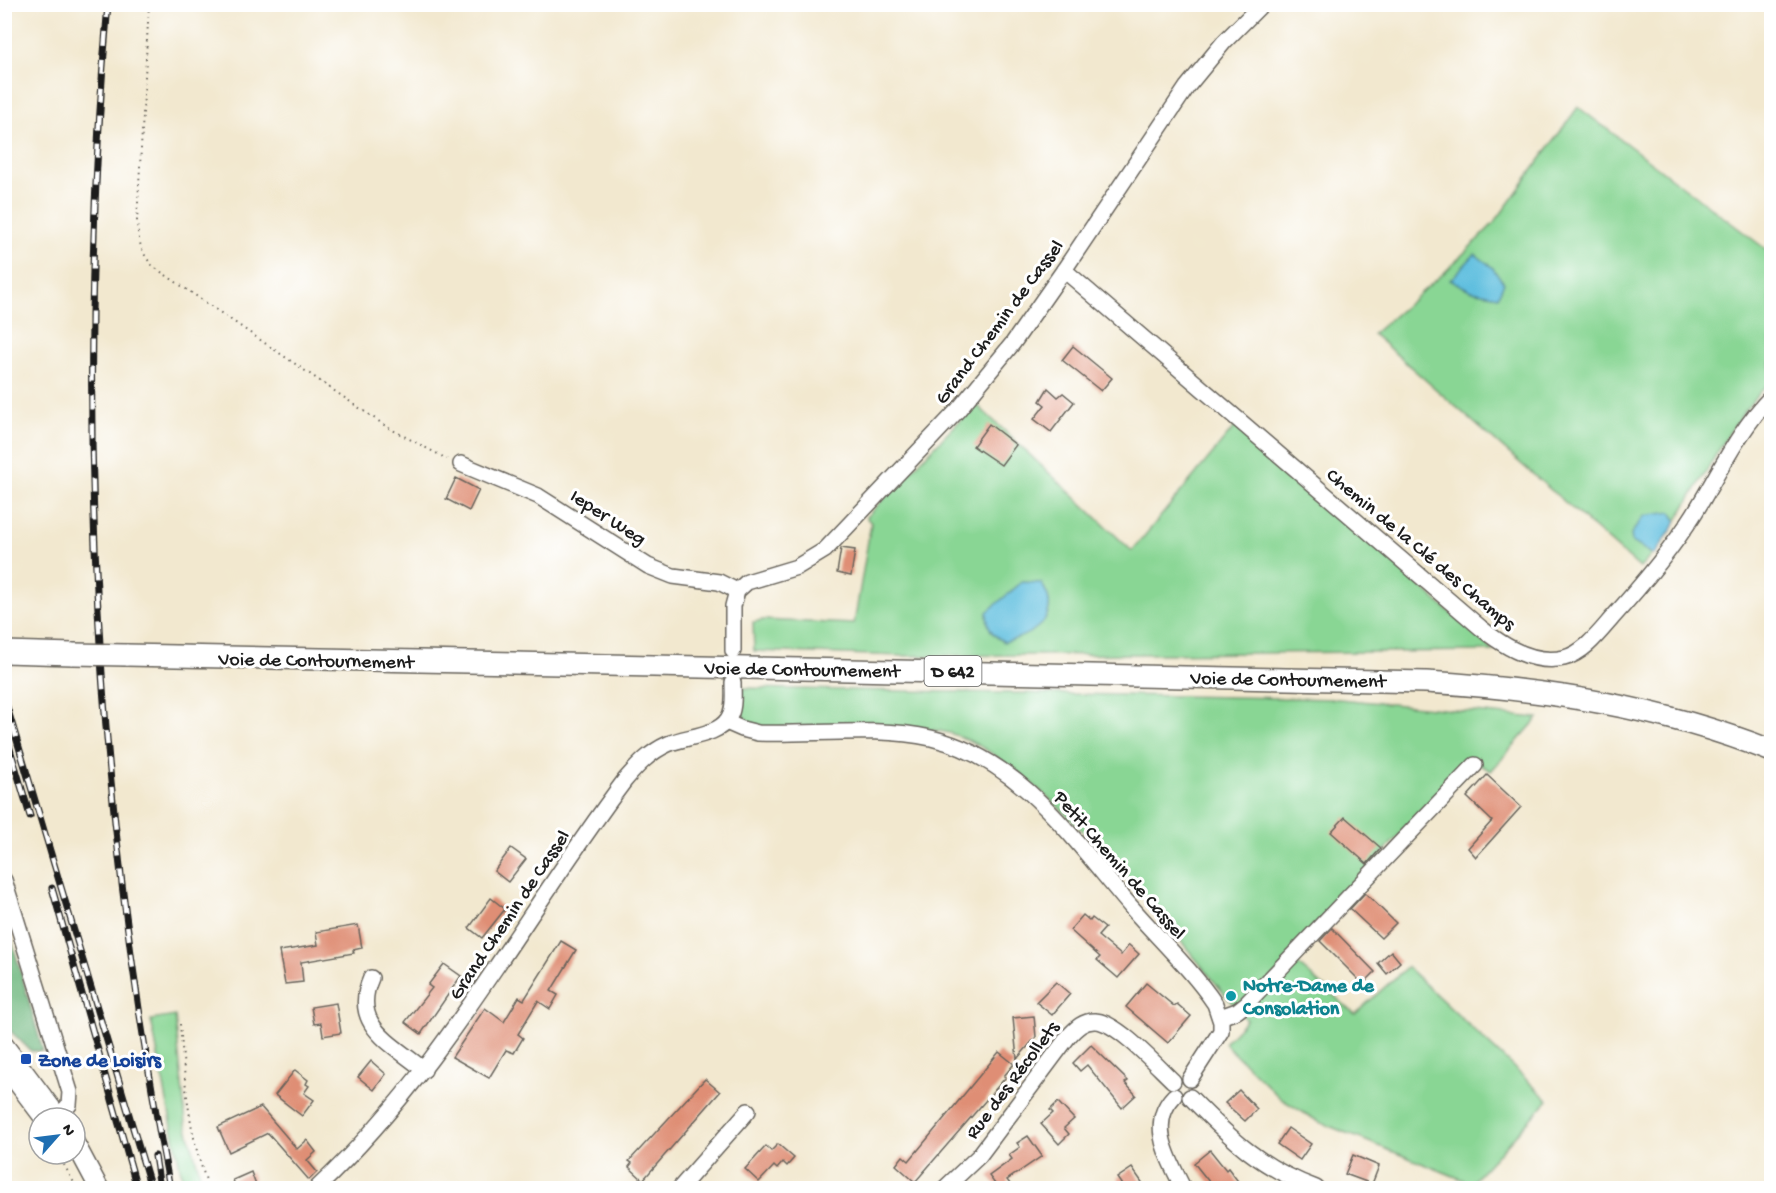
<svg xmlns="http://www.w3.org/2000/svg" width="1776" height="1193" viewBox="0 0 1776 1193" font-family="'Gochi Hand',sans-serif">
<style>
.green{fill:#89d694;stroke:#527958;stroke-width:1.5}
.forest{fill:#6eb77e;stroke:#456a4d;stroke-width:1.5}
.water{fill:#61bfdf;stroke:#3e6e7e;stroke-width:1.5}
.building{fill:#df8e75}
.lines{fill:none;stroke-linecap:round;stroke-linejoin:round}
.minor-casing{stroke:#67635b;stroke-width:18}
.major-casing{stroke:#67635b;stroke-width:21}
.highway-casing{stroke:#67635b;stroke-width:24}
.path{stroke:#67635b;stroke-width:2;stroke-dasharray:1.5 4.5;stroke-linecap:butt}
.minor{stroke:#fff;stroke-width:15}
.major{stroke:#fff;stroke-width:18}
.highway{stroke:#fff;stroke-width:21}
.rail-casing{stroke:#1c1c1c;stroke-width:7}
.rail{stroke:#fff;stroke-width:4.5;stroke-dasharray:14;stroke-linecap:butt}
.highway-bridge-casing{stroke:#67635b;stroke-width:24;stroke-linecap:butt}
.highway-bridge{stroke:#fff;stroke-width:21}
.culture-dot{fill:#0f9aa8;stroke:#fff;stroke-width:2}
.transit-dot{fill:#1a4fb4;stroke:#fff;stroke-width:2}
.labels{text-anchor:middle;stroke-width:6;stroke-linejoin:round;paint-order:stroke}
.shield{fill:#fff;stroke:#606060;stroke-width:1.5}
.shield-label{font-size:18px;font-weight:bold;fill:#1c1c1c}
.street-label{font-size:20px;fill:#1c1c1c;stroke:#fff}
.culture-label{font-size:20px;font-weight:bold;fill:#0d838f;stroke:#fff;text-anchor:start}
.transit-label{font-size:20px;font-weight:bold;fill:#164399;stroke:#fff;text-anchor:start}
</style>
<rect width="100%" height="100%" fill="#fff"/>
<filter id="ink" filterUnits="userSpaceOnUse"><feTurbulence type="fractalNoise" baseFrequency=".0167" numOctaves="2"/><feDisplacementMap in="SourceGraphic" scale="12" xChannelSelector="R" yChannelSelector="G"/><feConvolveMatrix kernelMatrix="1 2 1 2 8 2 1 2 1" color-interpolation-filters="sRGB"/></filter>
<filter id="wash" filterUnits="userSpaceOnUse"><feTurbulence type="fractalNoise" baseFrequency=".008" numOctaves="4" result="noise"/><feDisplacementMap in="SourceGraphic" scale="24" xChannelSelector="R" yChannelSelector="G"/><feGaussianBlur stdDeviation="1.35" result="paint"/><feColorMatrix in="noise" values="0 0 0 0 0 0 0 0 0 0 0 0 0 0 0 0 0 1.4 0 .05"/><feComposite in="paint" operator="in"/></filter>
<g filter="url(#wash)">
<rect width="100%" height="100%" fill="#f2e8cf"/>
<g class="green">
<path d="M1578,107l193,146v128c-55,53 -78,132 -131,187l-267,-234 71,-61 51,-51z"/>
<path d="M976,404l156,147 104,-126 258,226 -591,5 -149,-5 -1,-29 10,-2 91,4 17,-101 -5,-6z"/>
<path d="M740,688l599,11 199,19 -47,53 -21,-12 -104,112 -72,90 61,53 52,-47 141,133 -77,83 -152,-61 -38,-23 -57,-56 22,-23c-61,-72 -215,-275 -306,-289 -17,-3 -37,-1 -54,-2 -43,-1 -85,-2 -127,-2 -21,-8 -20,-20 -19,-39z"/>
<path d="M175,1016l11,108 18,64h-20l-33,-168z"/>
</g>
<path class="forest" d="M4,916h1l38,135h-12l-26,-25z"/>
<g class="water">
<path d="M1475,254l17,13 12,16 -6,13 -26,-5 -22,-11z"/>
<path d="M1671,512l6,10 -23,33 -22,-13 -1,-8 13,-18z"/>
<path d="M1022,582l19,1c23,32 -6,52 -37,59 -13,-8 -17,-14 -17,-30z"/>
</g>
<g id="blocks">
<g class="building">
<path d="M1073,346l39,32 -11,13 -39,-31z"/>
<path d="M1048,388l10,9 5,-4 11,9 -23,30 -17,-13 11,-14 -5,-4z"/>
<path d="M989,424l27,21 -15,20 -28,-19z"/>
<path d="M456,478l23,12 -10,21 -23,-12z"/>
<path d="M841,548l14,2 -4,26 -14,-3z"/>
<path d="M1487,775l34,32 -45,50 -8,-9 24,-27 -25,-24z"/>
<path d="M1345,817l36,31 -14,16 -36,-32z"/>
<path d="M511,848l15,11 -18,23 -14,-11z"/>
<path d="M1365,893l31,30 -15,15 -31,-29z"/>
<path d="M491,898l14,11 -23,29 -13,-10z"/>
<path d="M1083,915l7,6 2,-3 13,10 -7,8 23,19 8,-10 10,9 -21,24 -21,-18 3,-3 -30,-27z"/>
<path d="M358,925l4,23 -9,2 1,3 -53,9 2,20 -18,2 -6,-33 39,-6 -2,-13z"/>
<path d="M1332,928l43,44 -9,9 -3,-3 -3,3 -40,-40z"/>
<path d="M561,941l15,9 -25,41 7,4 -8,14 -12,-8 -20,33 5,4 -9,15 -8,-3 -17,28 -37,-21 33,-49 19,14 15,-25 5,3z"/>
<path d="M1391,951l9,11 -13,12 -9,-11z"/>
<path d="M444,964l17,12 -40,58 -16,-12 27,-34 -4,-3z"/>
<path d="M1056,982l14,12 -18,21 -16,-13z"/>
<path d="M1146,983l28,23 3,-2 14,12 -23,27 -42,-36z"/>
<path d="M336,1003l5,30 -18,3 -2,-13 -7,1 -3,-17z"/>
<path d="M1034,1016l2,21 -19,22 -4,-41z"/>
<path d="M1091,1045l37,36 -3,2 11,12 -14,13 -35,-43 -7,6 -7,-8z"/>
<path d="M999,1052l15,12 -10,12 2,1 -91,105 -19,-17 7,-9 6,5z"/>
<path d="M371,1061l15,13 -12,16 -16,-13z"/>
<path d="M295,1070l13,10 -2,4 3,2 -5,7 10,7 -12,16 -27,-21z"/>
<path d="M705,1079l15,13 -77,88 -14,-13 3,-4 -3,-2z"/>
<path d="M1239,1090l18,19 -12,12 -20,-18z"/>
<path d="M1058,1102l16,17 -10,9 5,6 -10,10 -18,-20 12,-11 -3,-3z"/>
<path d="M261,1107l36,42 10,-9 9,12 -9,8 10,12 -8,8 -41,-47 -39,19 -11,-25z"/>
<path d="M1288,1128l23,16 -11,16 -23,-16z"/>
<path d="M1028,1136l14,20 -35,24 6,8h-15l-9,-12 23,-17 -3,-4 11,-8 -3,-4z"/>
<path d="M778,1144l16,14 -7,8 -4,-4 -6,7 -3,-3 -15,16 -14,-13 21,-23 5,5z"/>
<path d="M1210,1150l16,20 2,-2 15,20h-29l-20,-25z"/>
<path d="M1353,1155l26,11 -7,18 -27,-10z"/>
<path d="M1132,1168l14,20h-22l-7,-10z"/>
<path d="M251,1172l6,16h-21l-3,-8z"/>
</g>
</g>
</g>
<g filter="url(#ink)">
<use href="#blocks" fill-opacity="0" stroke="#67635b" stroke-width="1.5"/>
<g class="lines">
<defs>
<g id="minor">
<path d="M1064,270l417,358c22,18 53,37 83,30 20,-5 35,-25 48,-40 30,-33 58,-66 82,-104 24,-39 45,-85 78,-118"/>
<path d="M461,464l77,32 110,70 25,10 46,6 18,9"/>
<path d="M733,651v-45l4,-15 10,-9 50,-15 28,-17 133,-140 55,-67 51,-73 123,-183 37,-45 38,-38"/>
<path d="M726,722l16,7 16,4c55,2 120,-7 173,5 90,21 144,104 201,170 27,31 60,62 83,96l6,18v9l-31,48"/>
<path d="M4,880l66,212 -1,13 -11,11"/>
<path d="M371,978c-21,48 21,65 53,92"/>
<path d="M1220,1017l17,-6 10,-8 228,-238"/>
<path d="M1174,1096c-27,28 -5,63 9,92"/>
<path d="M1190,1097c41,42 71,71 126,91"/>
<path d="M317,1188c128,-120 204,-270 308,-408 13,-15 25,-28 43,-36 18,-8 49,-8 60,-25 7,-10 5,-25 5,-37"/>
<path d="M680,1188l68,-77"/>
<path d="M945,1188l34,-32 89,-119c8,-9 16,-17 28,-16 21,1 61,45 77,60"/>
</g>
<g id="major">
<path d="M4,1045l55,73"/>
<path d="M4,1065l40,53"/>
<path d="M75,1143l24,45"/>
</g>
<g id="highway">
<path d="M4,652l69,2"/>
<path d="M126,655l1300,27c119,7 235,25 346,69"/>
</g>
</defs>
<use href="#minor" class="minor-casing"/>
<use href="#major" class="major-casing"/>
<use href="#highway" class="highway-casing"/>
<g class="path">
<path d="M149,4l-12,217c1,19 4,33 17,46l233,160 60,32"/>
<path d="M180,1024c5,56 8,111 29,164"/>
<path d="M58,1154l19,34"/>
</g>
<use href="#minor" class="minor"/>
<use href="#major" class="major"/>
<use href="#highway" class="highway"/>
<defs>
<g id="rail">
<path d="M108,4c-35,395 -14,796 62,1184"/>
<path d="M4,697l147,491"/>
<path d="M4,729l26,87"/>
<path d="M52,888l85,300"/>
<path d="M155,1156l5,32"/>
</g>
</defs>
<use href="#rail" class="rail-casing"/>
<use href="#rail" class="rail"/>
<defs>
<path id="highway-bridge" d="M73,654l53,1"/>
</defs>
<use href="#highway-bridge" class="highway-bridge-casing"/>
<use href="#highway-bridge" class="highway-bridge"/>
</g>
</g>
<circle class="culture-dot" cx="1231" cy="996" r="6"/>
<rect class="transit-dot" x="20" y="1053" width="12" height="12" rx="3"/>
<g class="labels">
<rect class="shield" x="924.5" y="656" width="57" height="30" rx="4.5"/>
<g class="shield-label">
<text x="953" y="677">D 642</text>
</g>
<g class="street-label">
<text transform="translate(998 321) rotate(-53)" y="7">Grand Chemin de Cassel</text>
<text transform="translate(609 516) rotate(33)" y="7">Ieper Weg</text>
<text transform="translate(1422 548) rotate(40)" y="7">Chemin de la Clé des Champs</text>
<text transform="translate(316 659) rotate(1)" y="7">Voie de Contournement</text>
<text transform="translate(802 668) rotate(1)" y="7">Voie de Contournement</text>
<text transform="translate(1288 678) rotate(1)" y="7">Voie de Contournement</text>
<text transform="translate(1121 864) rotate(49)" y="7">Petit Chemin de Cassel</text>
<text transform="translate(508 914) rotate(-56)" y="7">Grand Chemin de Cassel</text>
<text transform="translate(1011 1079) rotate(-53)" y="7">Rue des Récollets</text>
</g>
<g class="culture-label">
<text x="1243" y="991">Notre-Dame de<tspan x="1243" dy="23">Consolation</tspan></text>
</g>
<g class="transit-label">
<text x="38" y="1066">Zone de Loisirs</text>
</g>
</g>
<rect width="1776" height="1193" fill="none" stroke="#fff" stroke-width="24"/>
<g transform="translate(57 1136) rotate(62)"><circle r="28" fill="#ffffff" stroke="#a4a4a4" stroke-width="1.5"/>
<path d="M0-4.5L10 22L0 15L-10 22Z" fill="#1f6fb2"/>
<text y="-9" font-size="16" font-weight="bold" text-anchor="middle" fill="#1c1c1c">N</text>
</g>
</svg>
